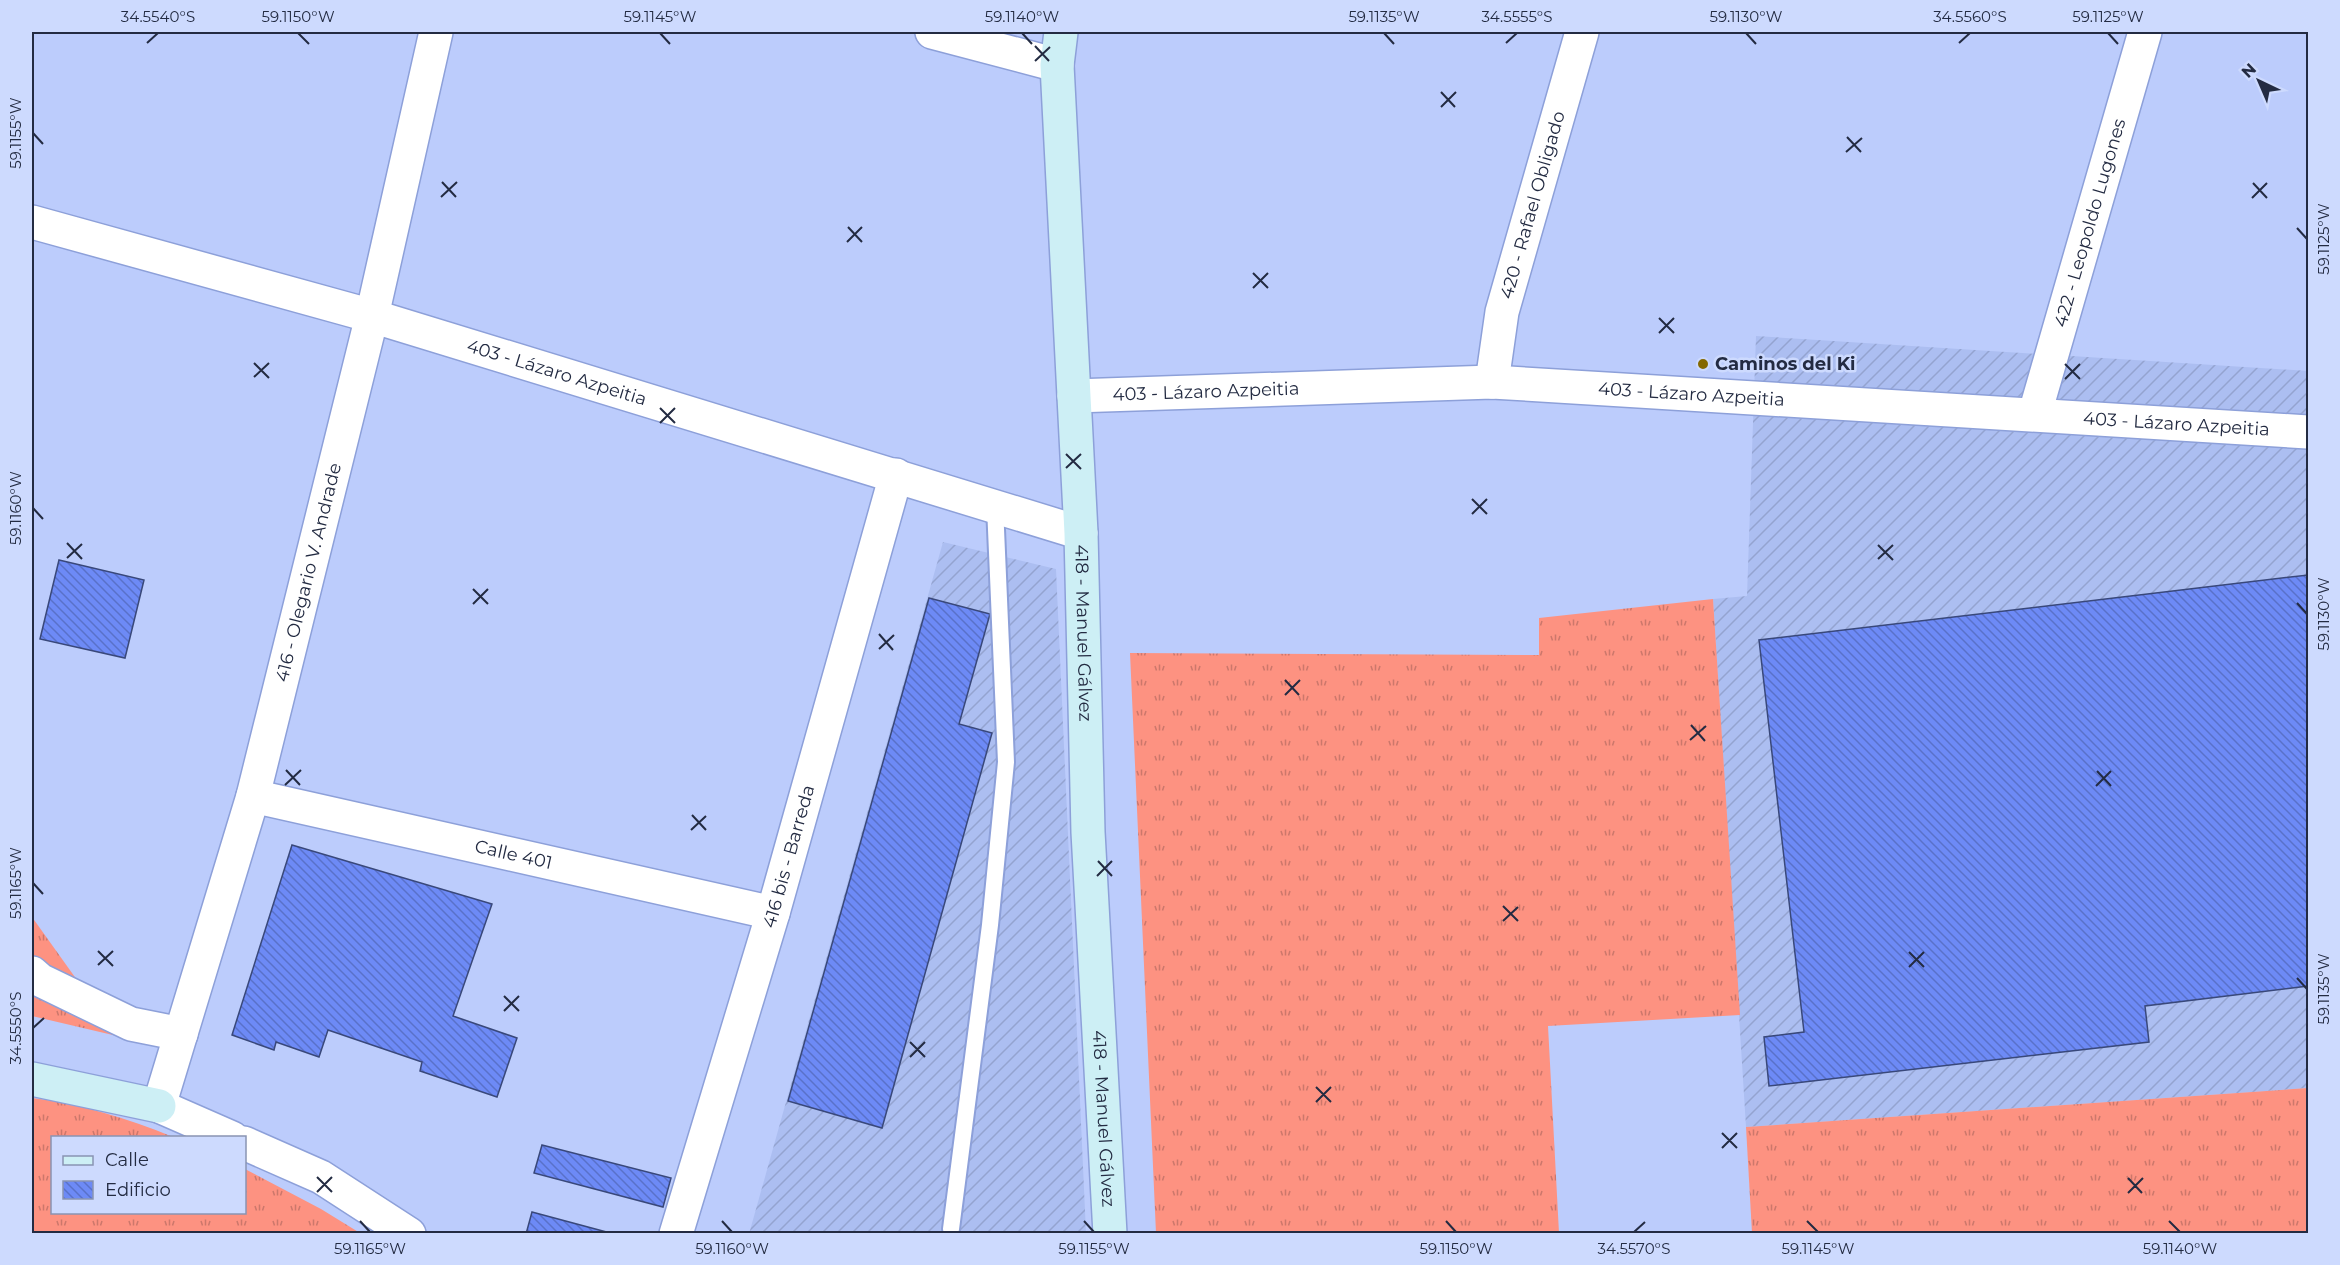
<svg xmlns="http://www.w3.org/2000/svg" width="2340" height="1265" viewBox="0 0 2340 1265" font-family="Montserrat,sans-serif">
<style>
.industrial{fill:url(#industrial-furrows)}
.grass{fill:url(#grass-tufts)}
.building{fill:url(#building-back-hatch);stroke:#39487a;stroke-width:1.5}
.lines{fill:none;stroke-linecap:round;stroke-linejoin:round}
.lane-casing{stroke:#8da0d9;stroke-width:20}
.street-casing{stroke:#8da0d9;stroke-width:36}
.secondary-casing{stroke:#8da0d9;stroke-width:36}
.lane{stroke:#fff;stroke-width:16}
.street{stroke:#fff;stroke-width:33}
.secondary{stroke:#cdeff5;stroke-width:33}
.ticks{fill:none;stroke:#232b42;stroke-width:2}
.poi-dot{fill:#846801;stroke:#cddafe;stroke-width:2}
.labels{text-anchor:middle;stroke-width:5;stroke-linejoin:round;paint-order:stroke}
.street-label{font-size:18px;fill:#232b42;stroke:#cddafe}
.poi-label{font-size:18px;font-weight:bold;fill:#232b42;stroke:#cddafe;text-anchor:start}
.neatline{fill:none;stroke:#232b42;stroke-width:2}
.ticks-label{font-size:15px;text-anchor:middle;fill:#232b42}
</style>
<defs>
<pattern id="industrial-furrows" width="10" height="10" patternUnits="userSpaceOnUse" patternTransform="scale(1.5)"><rect width="10" height="10" fill="#acbef1"/><path d="M-1 1l2-2M0 10L10 0M9 11l2-2" fill="none" stroke="#94a3d0"/></pattern>
<pattern id="grass-tufts" width="24" height="20" patternUnits="userSpaceOnUse" patternTransform="scale(1.5)"><rect width="24" height="20" fill="#fd9281"/><path d="M3 7l-1-3M5 7V3M7 7l1-3M15 17l-1-3M17 17v-4M19 17l1-3" fill="none" stroke="#cc776b"/></pattern>
<pattern id="building-back-hatch" width="6" height="6" patternUnits="userSpaceOnUse" patternTransform="scale(1.5)"><rect width="6" height="6" fill="#6d8af6"/><path d="M-1 5l2 2M0 0l6 6M5-1l2 2" fill="none" stroke="#5971c9"/></pattern>
</defs>
<rect width="100%" height="100%" fill="#bcccfc"/>
<g class="industrial">
<path d="M1756,336l552,35v717l-562,39 -33,-528 34,-3z"/>
<path d="M943,542l113,27 30,664 -337,1z"/>
</g>
<g class="grass">
<path d="M1713,599l27,416 -192,11 11,207h-403l-26,-580 409,2v-37z"/>
<path d="M32,917l85,119 -85,-20z"/>
<path d="M2308,1088v145h-556l-6,-106z"/>
<path d="M32,1098c49,6 95,20 141,39l-121,1v74h192l1,-43 76,40 39,24 -328,1z"/>
</g>
<g class="building">
<path d="M59,560l85,20 -19,78 -85,-19z"/>
<path d="M2308,575v411l-163,20 4,36 -380,44 -5,-49 40,-5 -45,-392z"/>
<path d="M929,598l61,16 -31,110 33,9 -110,395 -94,-27z"/>
<path d="M292,845l200,59 -39,112 64,22 -20,59 -77,-26 2,-9 -94,-32 -9,27 -43,-15 -2,8 -42,-15z"/>
<path d="M542,1145l129,33 -8,29 -129,-34z"/>
<path d="M532,1212l82,22h-88z"/>
</g>
<g class="lines">
<defs>
<path id="lane" d="M951,1229l39,-304 16,-163 -11,-256"/>
<g id="street">
<path d="M932,32l125,33"/>
<path id="s1" d="M32,222l340,94 709,217"/>
<path id="s2" d="M1492,382l10,-70 80,-280"/>
<path id="s3" d="M1074,396l418,-14 816,50"/>
<path id="s4" d="M2035,413l110,-381"/>
<path id="s5" d="M253,796l520,117"/>
<path d="M32,973l8,7 91,44 50,10"/>
<path id="s6" d="M232,1138l-73,-32 94,-310 119,-480 64,-284"/>
<path d="M244,1143l77,34 88,57"/>
<path id="s7" d="M676,1234l97,-321 123,-438"/>
</g>
<g id="secondary">
<path id="s8" d="M1061,32l-4,33 24,468 7,299 22,402"/>
<path d="M32,1079l127,27"/>
</g>
</defs>
<use href="#lane" class="lane-casing"/>
<use href="#street" class="street-casing"/>
<use href="#secondary" class="secondary-casing"/>
<use href="#lane" class="lane"/>
<use href="#street" class="street"/>
<use href="#secondary" class="secondary"/>
</g>
<path class="ticks" d="M298,33l11,11M660,33l10,11M1022,33l10,11M1384,33l10,11M1746,33l10,11M2108,33l10,11M147,43l11,-10M1506,43l11,-10M1959,43l11,-10M1035,46l14,15M1035,61l15,-14M1441,92l14,15M1441,107l15,-15M33,133l10,11M1847,137l14,15M1846,152l16,-14M442,182l14,15M2253,183l14,15M441,197l16,-15M2252,198l15,-15M848,227l14,15M2297,228l10,11M847,242l15,-15M1253,273l15,15M1253,288l15,-15M1659,318l15,15M1659,333l15,-15M254,363l15,15M2065,364l15,15M254,377l15,-14M2065,379l15,-15M660,408l15,15M660,423l15,-15M1066,454l15,15M1066,468l15,-14M1472,499l15,15M33,508l10,11M1472,514l15,-15M67,543l15,16M1878,545l15,15M67,558l15,-14M1878,559l15,-14M473,589l15,15M2297,603l10,11M473,604l15,-15M879,634l14,16M879,649l15,-14M1285,680l14,15M1285,695l15,-15M1691,725l14,16M1690,740l16,-14M286,770l14,15M2097,771l14,15M285,785l16,-15M2096,786l15,-15M692,815l14,15M691,830l15,-14M1098,861l14,15M1097,876l15,-15M33,883l10,11M1503,906l15,15M1503,921l15,-14M98,951l15,15M1909,952l15,15M98,965l15,-14M1909,967l15,-15M2297,978l10,11M504,996l15,15M504,1011l15,-15M33,1028l11,-10M910,1042l15,15M910,1057l15,-15M1316,1087l15,15M1316,1102l15,-15M1722,1133l15,15M1722,1148l15,-15M317,1177l15,15M2128,1178l14,15M317,1192l15,-15M2128,1193l15,-15M360,1221l10,11M722,1221l10,11M1084,1221l10,11M1446,1221l10,11M1807,1221l11,11M2169,1221l11,11M1634,1232l11,-10"/>
<circle class="poi-dot" cx="1703" cy="364" r="6"/>
<g class="labels">
<g class="street-label">
<text dy="6" stroke="none"><textPath href="#s2" startOffset="182">420 - Rafael Obligado</textPath></text>
<text dy="6" stroke="none"><textPath href="#s4" startOffset="198">422 - Leopoldo Lugones</textPath></text>
<text dy="6" stroke="none"><textPath href="#s1" startOffset="546">403 - Lázaro Azpeitia</textPath></text>
<text dy="6" stroke="none"><textPath href="#s3" startOffset="132">403 - Lázaro Azpeitia</textPath></text>
<text dy="6" stroke="none"><textPath href="#s3" startOffset="618">403 - Lázaro Azpeitia</textPath></text>
<text dy="6" stroke="none"><textPath href="#s3" startOffset="1104">403 - Lázaro Azpeitia</textPath></text>
<text dy="6" stroke="none"><textPath href="#s6" startOffset="634">416 - Olegario V. Andrade</textPath></text>
<text dy="6" stroke="none"><textPath href="#s8" startOffset="602">418 - Manuel Gálvez</textPath></text>
<text dy="6" stroke="none"><textPath href="#s5" startOffset="267">Calle 401</textPath></text>
<text dy="6" stroke="none"><textPath href="#s7" startOffset="394">416 bis - Barreda</textPath></text>
<text dy="6" stroke="none"><textPath href="#s8" startOffset="1088">418 - Manuel Gálvez</textPath></text>
</g>
<g class="poi-label">
<text x="1715" y="370">Caminos del Ki</text>
</g>
</g>
<rect width="2340" height="1265" fill="none" stroke="#cddafe" stroke-width="66"/>
<rect x="51" y="1136" width="195" height="78" fill="#cddafe" stroke="#8994b3" stroke-width="1.5"/>
<rect x="63" y="1156" width="30" height="9" fill="#cdeff5" stroke="#8994b3" stroke-width="1.5"/>
<text x="105" y="1166" font-size="18" fill="#232b42">Calle</text>
<rect x="63" y="1181" width="30" height="18" fill="url(#building-back-hatch)" stroke="#8994b3" stroke-width="1.5"/>
<text x="105" y="1196" font-size="18" fill="#232b42">Edificio</text>
<g transform="translate(2259 81) rotate(316)" stroke="#cddafe" stroke-width="4.5" paint-order="stroke">
<path d="M0-4.5L10 22L0 15L-10 22Z" fill="#232b42"/>
<text y="-9" font-size="16" font-weight="bold" text-anchor="middle" fill="#232b42">N</text>
</g>
<rect x="33" y="33" width="2274" height="1199" class="neatline"/>
<g class="ticks-label">
<text x="158" y="22">34.5540°S</text>
<text x="298" y="22">59.1150°W</text>
<text x="660" y="22">59.1145°W</text>
<text x="1022" y="22">59.1140°W</text>
<text x="1384" y="22">59.1135°W</text>
<text x="1517" y="22">34.5555°S</text>
<text x="1746" y="22">59.1130°W</text>
<text x="1970" y="22">34.5560°S</text>
<text x="2108" y="22">59.1125°W</text>
<text transform="translate(16 133) rotate(-90)" y="5">59.1155°W</text>
<text transform="translate(2324 239) rotate(-90)" y="5">59.1125°W</text>
<text transform="translate(16 508) rotate(-90)" y="5">59.1160°W</text>
<text transform="translate(2324 614) rotate(-90)" y="5">59.1130°W</text>
<text transform="translate(16 883) rotate(-90)" y="5">59.1165°W</text>
<text transform="translate(2324 989) rotate(-90)" y="5">59.1135°W</text>
<text transform="translate(16 1028) rotate(-90)" y="5">34.5550°S</text>
<text x="370" y="1254">59.1165°W</text>
<text x="732" y="1254">59.1160°W</text>
<text x="1094" y="1254">59.1155°W</text>
<text x="1456" y="1254">59.1150°W</text>
<text x="1634" y="1254">34.5570°S</text>
<text x="1818" y="1254">59.1145°W</text>
<text x="2180" y="1254">59.1140°W</text>
</g>
</svg>
